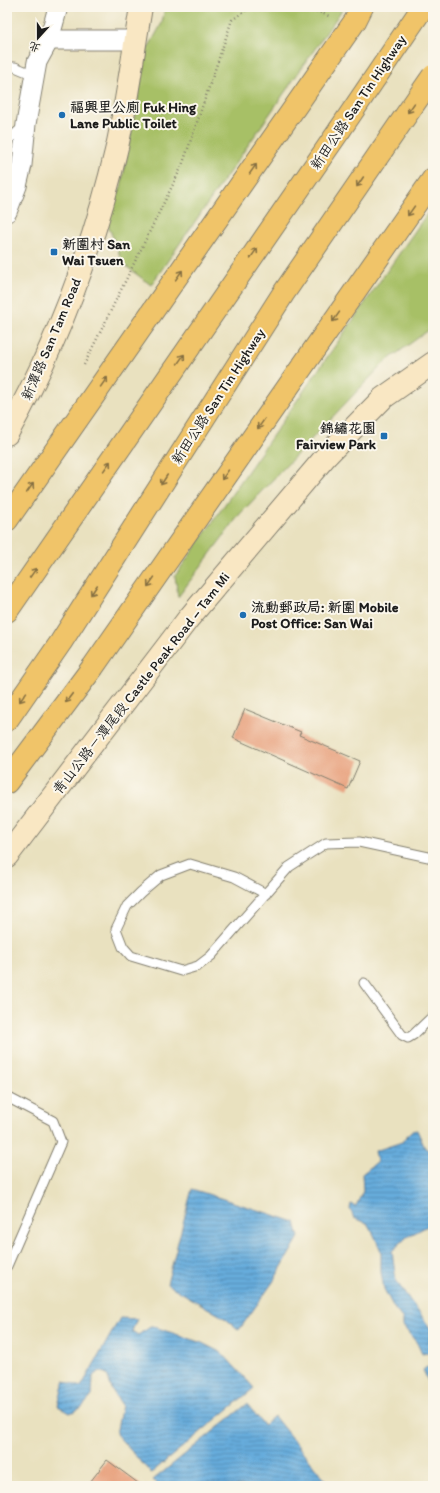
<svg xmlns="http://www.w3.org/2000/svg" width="440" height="1493" viewBox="0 0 440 1493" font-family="Itim,'LXGW WenKai TC',sans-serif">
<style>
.grass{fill:#a7c066;stroke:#626e41}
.water{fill:url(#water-rules);stroke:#41647c}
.building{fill:#e79d78}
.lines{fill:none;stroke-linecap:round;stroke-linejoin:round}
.lane-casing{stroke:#827e6e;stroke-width:11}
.street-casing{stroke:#827e6e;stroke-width:21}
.secondary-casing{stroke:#827e6e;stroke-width:24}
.highway-casing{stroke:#827e6e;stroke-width:24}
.path{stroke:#827e6e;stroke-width:2.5;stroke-dasharray:1 3;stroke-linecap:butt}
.lane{stroke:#fff;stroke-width:9}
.street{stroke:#fff;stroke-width:19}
.secondary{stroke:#f9e7c3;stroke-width:22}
.highway{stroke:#f0c469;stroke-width:22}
.highway-bridge-casing{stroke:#827e6e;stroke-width:24;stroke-linecap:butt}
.highway-bridge{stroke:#f0c469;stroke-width:22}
.oneway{stroke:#867042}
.poi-dot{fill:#1f6fb2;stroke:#fbf7ec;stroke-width:1.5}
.labels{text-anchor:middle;stroke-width:4;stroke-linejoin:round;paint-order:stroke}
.street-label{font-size:14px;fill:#1c1c1c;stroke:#fbf7ec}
.poi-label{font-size:14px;font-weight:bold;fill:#1c1c1c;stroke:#fbf7ec;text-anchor:start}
</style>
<defs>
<pattern id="water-rules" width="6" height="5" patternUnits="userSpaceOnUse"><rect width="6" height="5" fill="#66acdc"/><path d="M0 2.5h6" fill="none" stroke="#538bb2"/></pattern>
</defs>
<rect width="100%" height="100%" fill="#fbf7ec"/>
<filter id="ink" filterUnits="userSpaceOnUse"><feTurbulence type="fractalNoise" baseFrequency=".025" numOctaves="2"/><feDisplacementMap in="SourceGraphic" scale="8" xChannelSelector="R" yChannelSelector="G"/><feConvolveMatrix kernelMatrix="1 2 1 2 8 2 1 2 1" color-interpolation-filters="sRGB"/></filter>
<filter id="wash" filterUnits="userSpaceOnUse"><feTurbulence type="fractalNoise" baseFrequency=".012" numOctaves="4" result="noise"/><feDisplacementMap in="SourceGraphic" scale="16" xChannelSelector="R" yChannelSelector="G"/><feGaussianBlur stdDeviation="0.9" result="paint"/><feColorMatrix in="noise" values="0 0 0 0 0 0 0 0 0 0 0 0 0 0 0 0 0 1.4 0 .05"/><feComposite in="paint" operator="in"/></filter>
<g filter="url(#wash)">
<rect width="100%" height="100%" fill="#e9e1bf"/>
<g class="grass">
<path d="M165,7h179l-193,278 -28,-21 -16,-42 14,-35 26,-137 15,-27z"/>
<path d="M433,205v122l-48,35 -145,152 -62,83 -3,-21z"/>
</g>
<g class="water">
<path d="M417,1130l8,18 8,5v70l-26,14 -15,14 4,30 35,48 -2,12 4,4v7l-11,2 -5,-11 -14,-17v-7l-9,-11 -10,-19 -3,-17v-21l-7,-16 -7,-12 -13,-5 -4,-9 1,-5 5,2 7,-15 -1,-17 15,-12 -2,-11 27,-9 9,-11z"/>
<path d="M192,1189l103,33 4,15 -26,45 -34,48 -13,-11 -59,-35z"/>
<path d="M120,1318l17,1 -5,12 6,4 14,-9 50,17 20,10 32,35 -103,85 -35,-39 6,-29 -10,-15 -5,-16 -8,-3 -6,5 -1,20 -11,12 -11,5 -12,-7 6,-25 17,6z"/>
<path d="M433,1362v30l-10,-22z"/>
<path d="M247,1404l17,21 10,-9 56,70h-171l-6,-6z"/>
</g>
<g id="blocks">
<g class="building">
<path d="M245,709l56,23 -2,3 61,26 -12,28 -115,-51z"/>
<path d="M107,1460l35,26h-55z"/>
</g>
</g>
</g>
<g filter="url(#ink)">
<use href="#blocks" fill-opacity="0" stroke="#827e6e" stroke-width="1"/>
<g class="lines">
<defs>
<g id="lane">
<path d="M7,67h8l19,8"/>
<path d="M7,141l18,-16"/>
<path d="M266,894l-32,-17 -44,-13 -29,11 -20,17 -14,14 -11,23 7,18 8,9 50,15 17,-5 13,-10 78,-89 37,-24 33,-1 74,16"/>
<path d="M364,983l38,52 6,3 5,-3 20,-19"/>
<path d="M7,1097l46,24 8,21 -54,124"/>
</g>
<g id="street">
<path d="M49,40h87"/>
<path d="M7,212l10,-26 5,-21 4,-41 11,-62 12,-22 9,-33"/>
</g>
<g id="secondary">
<path d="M7,434c50,-90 87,-187 110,-287 10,-46 16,-93 24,-140"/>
<path d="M7,856l181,-237 139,-164 56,-57 50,-35"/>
</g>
<g id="highway">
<path d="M7,520l348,-499 7,-14"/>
<path d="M7,611l332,-480"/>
<path d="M7,720l54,-78 222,-348 99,-144"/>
<path d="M7,782l86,-115 340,-488"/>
</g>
</defs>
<use href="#lane" class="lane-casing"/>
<use href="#street" class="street-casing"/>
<use href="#secondary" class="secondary-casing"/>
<use href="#highway" class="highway-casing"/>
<g class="path">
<path d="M305,7l24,9"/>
<path d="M84,365l98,-199 50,-146 19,-13"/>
</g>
<use href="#lane" class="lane"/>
<use href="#street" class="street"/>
<use href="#secondary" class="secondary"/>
<use href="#highway" class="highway"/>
<defs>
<g id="highway-bridge">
<path d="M339,131l84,-124"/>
<path d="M382,150l51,-74"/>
</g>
</defs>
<use href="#highway-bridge" class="highway-bridge-casing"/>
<use href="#highway-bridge" class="highway-bridge"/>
</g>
<defs><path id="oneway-shaft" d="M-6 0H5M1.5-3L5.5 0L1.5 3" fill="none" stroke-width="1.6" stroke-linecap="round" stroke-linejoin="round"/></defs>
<g class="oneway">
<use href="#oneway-shaft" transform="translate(411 108) rotate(125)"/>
<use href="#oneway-shaft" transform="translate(253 169) rotate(-55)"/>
<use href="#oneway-shaft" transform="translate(360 182) rotate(124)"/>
<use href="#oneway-shaft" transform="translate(411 211) rotate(125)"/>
<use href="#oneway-shaft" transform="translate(254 253) rotate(-55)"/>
<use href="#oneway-shaft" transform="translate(179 275) rotate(-55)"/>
<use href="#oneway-shaft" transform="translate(336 317) rotate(125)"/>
<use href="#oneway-shaft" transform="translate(181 359) rotate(-55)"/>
<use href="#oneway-shaft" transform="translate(104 382) rotate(-55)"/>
<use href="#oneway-shaft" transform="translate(261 424) rotate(125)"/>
<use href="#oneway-shaft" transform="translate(107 466) rotate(-55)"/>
<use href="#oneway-shaft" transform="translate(225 475) rotate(125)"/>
<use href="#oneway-shaft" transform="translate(164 480) rotate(123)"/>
<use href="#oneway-shaft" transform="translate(30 488) rotate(-55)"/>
<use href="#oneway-shaft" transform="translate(33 573) rotate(-55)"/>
<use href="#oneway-shaft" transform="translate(151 582) rotate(125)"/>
<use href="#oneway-shaft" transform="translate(94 590) rotate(123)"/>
<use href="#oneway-shaft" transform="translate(23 697) rotate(125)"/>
<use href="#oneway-shaft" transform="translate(69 698) rotate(127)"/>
</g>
</g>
<g class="poi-dot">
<circle cx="62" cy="115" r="4"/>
<rect x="50" y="248" width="8" height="8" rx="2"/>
<rect x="380" y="432" width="8" height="8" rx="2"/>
<circle cx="243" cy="615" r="4"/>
</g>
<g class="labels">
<g class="street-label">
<text transform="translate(358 102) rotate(-56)" y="5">新田公路 San Tin Highway</text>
<text transform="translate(51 339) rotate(-67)" y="5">新潭路 San Tam Road</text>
<text transform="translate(218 396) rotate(-57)" y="5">新田公路 San Tin Highway</text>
<text transform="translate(141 683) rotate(-52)" y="5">青山公路－潭尾段 Castle Peak Road – Tam Mi</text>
</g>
<g class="poi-label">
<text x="70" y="112">福興里公廁 Fuk Hing<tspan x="70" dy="16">Lane Public Toilet</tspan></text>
<text x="62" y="249">新圍村 San<tspan x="62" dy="16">Wai Tsuen</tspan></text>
<text x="376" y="433" text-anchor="end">錦繡花園<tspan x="376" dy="16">Fairview Park</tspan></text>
<text x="251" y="612">流動郵政局: 新圍 Mobile<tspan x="251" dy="16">Post Office: San Wai</tspan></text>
</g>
</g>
<rect width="440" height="1493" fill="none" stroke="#fbf7ec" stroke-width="24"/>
<g transform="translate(38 38) rotate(201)" stroke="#fbf7ec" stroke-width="3" paint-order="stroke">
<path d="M0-3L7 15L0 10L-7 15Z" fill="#1c1c1c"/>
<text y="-6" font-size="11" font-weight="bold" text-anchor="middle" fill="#1c1c1c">北</text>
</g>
</svg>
